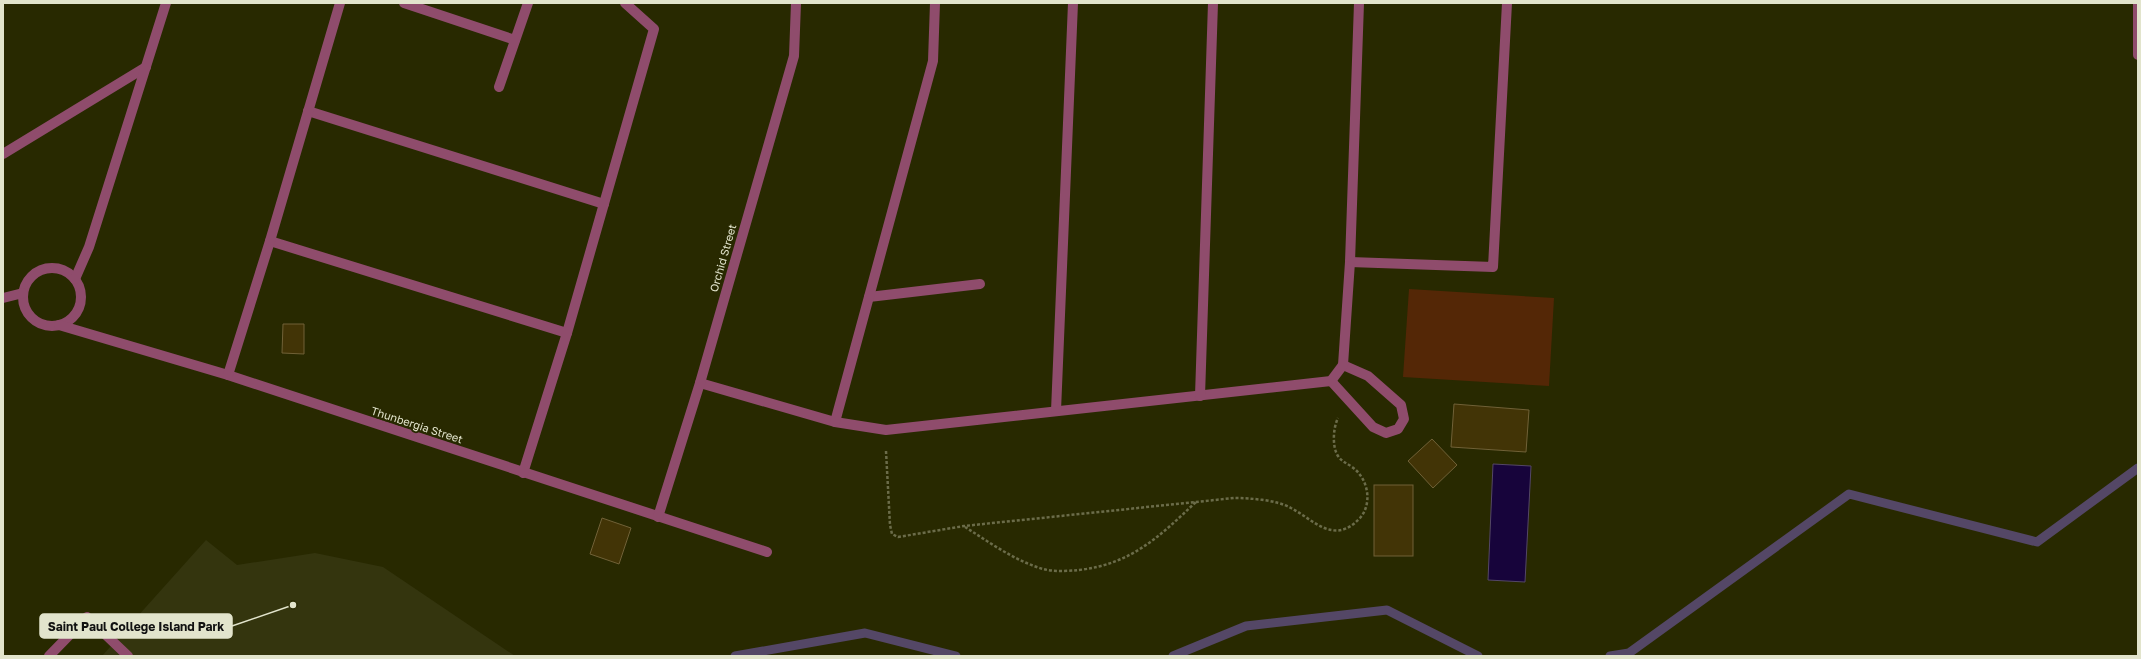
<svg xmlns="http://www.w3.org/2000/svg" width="2141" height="659" viewBox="0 0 2141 659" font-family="'Golos Text',sans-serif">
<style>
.built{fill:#34350e}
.green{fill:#542706}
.water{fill:#17043b;stroke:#544766}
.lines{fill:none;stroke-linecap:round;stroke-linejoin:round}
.stream{stroke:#544766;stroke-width:9}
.building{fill:#423406;stroke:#706137}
.path{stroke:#6b6c49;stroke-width:2.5;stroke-dasharray:3 2;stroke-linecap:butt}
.service{stroke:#8f4c6c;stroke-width:10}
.minor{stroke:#8f4c6c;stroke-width:10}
.labels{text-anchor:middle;stroke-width:4;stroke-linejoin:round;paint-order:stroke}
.street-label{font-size:11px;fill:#e2e4cc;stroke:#282900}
.leader{fill:none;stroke:#e2e4cc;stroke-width:1.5}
.callout-dot{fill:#e2e4cc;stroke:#282900;stroke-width:1.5}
.callout{fill:#e2e4cc;stroke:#e2e4cc;stroke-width:1.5}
.callout-label{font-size:12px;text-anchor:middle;font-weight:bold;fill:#111}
</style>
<rect width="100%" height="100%" fill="#282900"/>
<path class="built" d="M206,540l31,25 78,-12 68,14 132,89h-413z"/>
<path class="green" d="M1409,289l145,9 -5,88 -146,-9z"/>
<path class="water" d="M1493,464l38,2 -6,116 -37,-2z"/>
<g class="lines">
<g class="stream">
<path d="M735,656l130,-23 91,23"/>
<path d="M1173,656l73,-30 141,-16 91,46"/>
<path d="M1610,656l19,-3 220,-159 188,48 101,-74"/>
</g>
</g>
<g class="building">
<path d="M283,324h21v30l-22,-1z"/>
<path d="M1454,404l75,6 -3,42 -75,-5z"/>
<path d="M1432,439l25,26 -24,23 -25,-27z"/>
<rect x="1374" y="485" width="39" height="71"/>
<path d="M602,518l29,10 -12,36 -29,-10z"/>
</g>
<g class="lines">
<g class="path">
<path d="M886,451l4,74 2,9 6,3 66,-11 270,-28c16,0 43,2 57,10 23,12 43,38 69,10 13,-15 8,-40 -8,-51 -5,-4 -10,-5 -14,-11 -6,-9 -5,-28 0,-38"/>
<path d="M965,527c24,15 50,34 78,42 11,3 25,2 36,1 53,-6 81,-34 118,-69"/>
</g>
<g class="service">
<path d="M1331,381l42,46 13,6 12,-4 6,-10 -3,-14 -33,-29 -25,-11"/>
<path d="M49,656l38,-39 41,39"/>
</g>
<g class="minor">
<path d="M404,3l111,37"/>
<path d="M2138,3v52"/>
<path d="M499,87l29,-84"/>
<path d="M308,111l296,93"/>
<path d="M3,154l143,-87"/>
<path d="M270,241l297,92"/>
<path d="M1350,262l143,5 14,-264"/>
<circle cx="52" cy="297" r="29"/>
<path d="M75,279l14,-32 77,-244"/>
<path d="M869,297l111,-13"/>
<path d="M3,298l20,-5"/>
<path d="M59,325l169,50 539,177"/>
<path d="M228,375l42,-134 70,-238"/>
<path d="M700,383l135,39 51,8 445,-49 12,-16 7,-103 9,-259"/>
<path d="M1200,396l13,-393"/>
<path d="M1056,411l17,-408"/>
<path d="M835,422l98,-361 2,-58"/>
<path d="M523,473l44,-140 87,-304 -29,-26"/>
<path d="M658,517l42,-134 94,-327 2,-53"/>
</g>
</g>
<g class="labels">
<g class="street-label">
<text transform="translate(723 258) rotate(-74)" y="4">Orchid Street</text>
<text transform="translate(417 425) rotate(18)" y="4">Thunbergia Street</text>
</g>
</g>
<path class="leader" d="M293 605L232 626"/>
<circle class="callout-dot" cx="293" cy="605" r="4"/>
<rect class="callout" x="40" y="614" width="192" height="24" rx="4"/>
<g class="callout-label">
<text x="136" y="631">Saint Paul College Island Park</text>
</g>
<rect width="2141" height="659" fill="none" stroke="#e2e4cc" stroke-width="8"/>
</svg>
